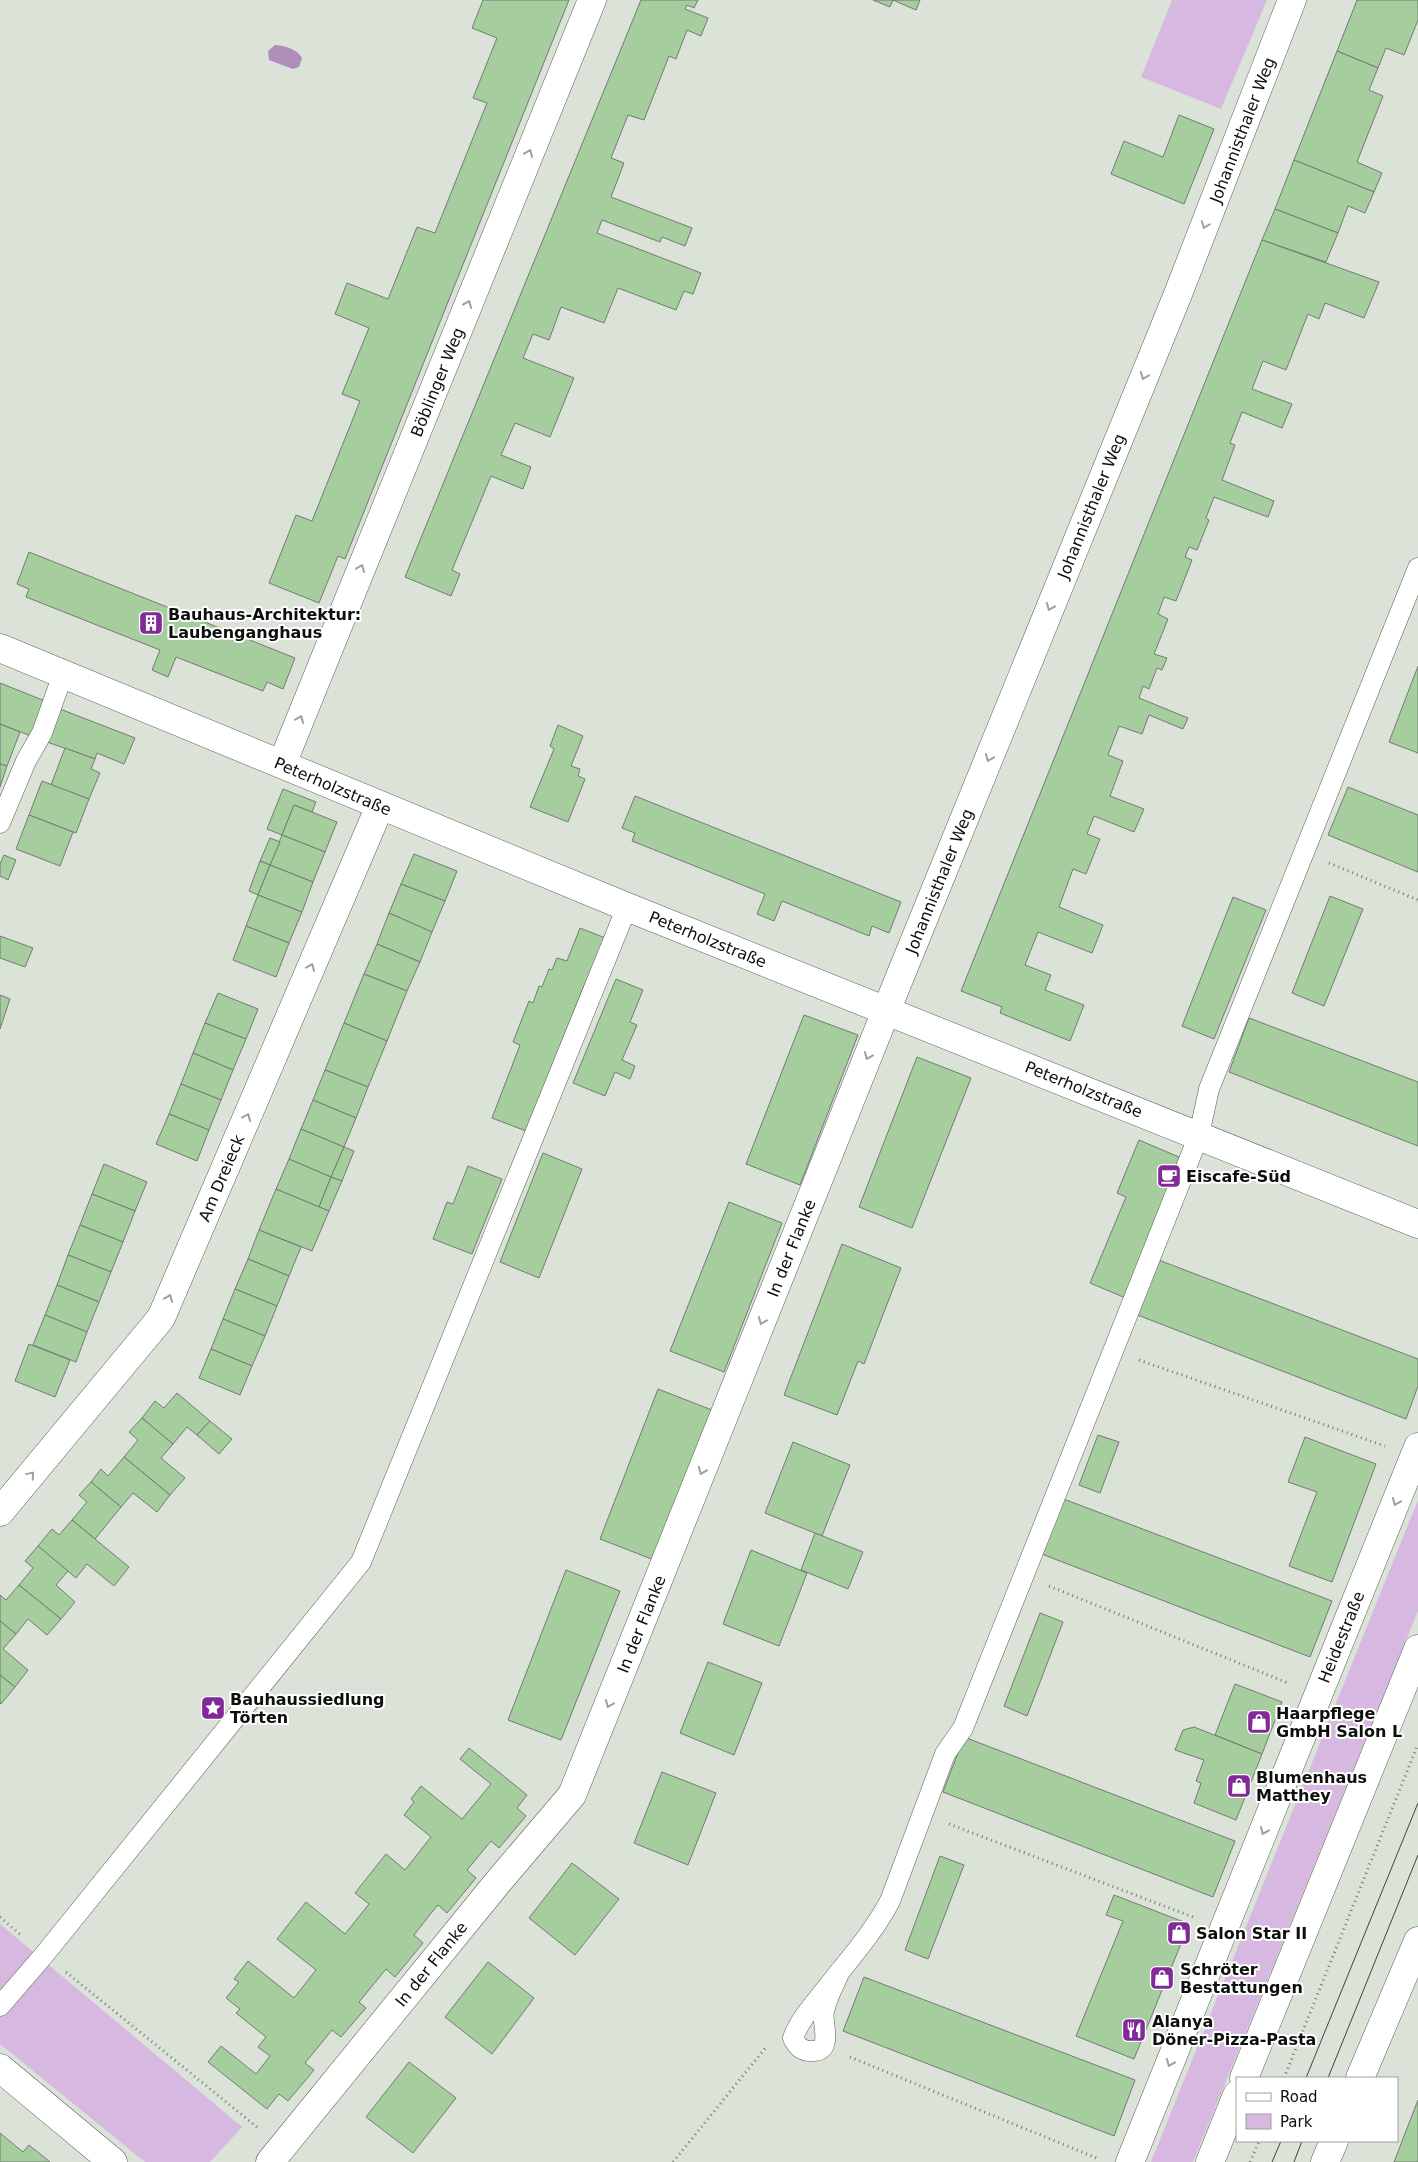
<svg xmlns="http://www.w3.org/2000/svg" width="1418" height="2162" viewBox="0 0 1418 2162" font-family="'DejaVu Sans',sans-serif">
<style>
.green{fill:#d7b8e0}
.water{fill:#b08cba}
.building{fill:#a5cd9e;stroke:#737b72}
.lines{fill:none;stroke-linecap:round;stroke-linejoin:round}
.lane-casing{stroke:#596058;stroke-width:21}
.street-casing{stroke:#596058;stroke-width:29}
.secondary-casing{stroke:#596058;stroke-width:29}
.path{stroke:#747973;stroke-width:3;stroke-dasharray:1 4;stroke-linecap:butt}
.lane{stroke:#fff;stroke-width:20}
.street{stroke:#fff;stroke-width:28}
.secondary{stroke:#fff;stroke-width:28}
.tram{stroke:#3e423d;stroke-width:1}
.oneway{stroke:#9e9f9e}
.labels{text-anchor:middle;stroke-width:4;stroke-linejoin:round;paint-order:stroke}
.street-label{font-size:16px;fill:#0c0f0c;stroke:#fff}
.poi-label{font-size:16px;font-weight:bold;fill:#0c0f0c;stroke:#fff;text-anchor:start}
</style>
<rect width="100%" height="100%" fill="#dbe3d9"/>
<g class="green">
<path d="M1172,0h95l-46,109 -80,-32z"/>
<path d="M1418,1500v111l-225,551h-42z"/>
<path d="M0,1924l242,203 -32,35h-65l-145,-118z"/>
</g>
<path class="water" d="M275,45c9,0 23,5 27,13l-3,9 -6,2 -24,-9 -1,-9z"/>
<g class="building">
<path d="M483,0h86l-224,559 -7,-3 -19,47 -50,-20 27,-68 16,6 48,-120 -18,-7 27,-66 -34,-14 12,-31 41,16 29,-72 18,6 52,-130 -14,-5 24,-60 -25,-10z"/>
<path d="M641,0h57l-4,8 -7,-3 -2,4 23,9 -7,18 -14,-6 -11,29 -7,-3 -25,64 -16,-5 -17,43 13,5 -13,34 81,31 -7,18 -23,-9 -2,5 -58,-22 -5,13 104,40 -8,21 -9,-3 -8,19 -58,-22 -14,35 -43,-16 -12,33 -16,-6 -10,24 51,20 -24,59 -35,-14 -14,32 30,12 -8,22 -32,-13 -39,94 8,4 -9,22 -46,-19z"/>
<path d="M873,0h20l-3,7z"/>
<path d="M893,0h27l-4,10z"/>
<path d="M1357,0h61v20l-14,35 -18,-7 -8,20 -41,-17z"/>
<path d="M1337,51l41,17 -9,22 14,6 -26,66 25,11 -8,19 -80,-32z"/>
<path d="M1179,115l35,14 -30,75 -73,-30 13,-33 39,16z"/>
<path d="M1294,160l80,32 -9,21 -17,-7 -10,27 -63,-24z"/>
<path d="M1275,209l63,24 -12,29 -64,-22z"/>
<path d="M1262,240l117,42 -15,36 -39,-15 -6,16 -11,-5 -22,56 -23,-9 -11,28 40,15 -10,24 -40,-16 -12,31 5,2 -13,35 52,21 -6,16 -54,-20 -8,21 3,2 -12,30 -8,-3 -4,10 7,3 -16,41 -12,-4 -6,17 10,5 -14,35 13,4 -5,12 -5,-2 -8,21 -6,-3 -4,12 49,20 -5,11 -34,-14 -7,19 -23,-8 -11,29 15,6 -13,35 34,13 -10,23 -40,-16 -7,18 13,5 -14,35 -13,-5 -14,38 44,18 -11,28 -54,-21 -13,33 26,10 -6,15 39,15 -14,36 -70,-28 2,-6 -41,-16z"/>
<path d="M29,552l266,106 -12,31 -16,-7 -4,9 -87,-34 -8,20 -16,-7 8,-20 -134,-53 3,-8 -12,-5z"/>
<path d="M1418,666v87l-29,-11z"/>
<path d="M0,683l50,20 -14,35 -36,-14z"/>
<path d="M60,709l75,29 -11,26 -27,-11 -2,6 -48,-17z"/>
<path d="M0,724l20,8 -13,34 -7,-2z"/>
<path d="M558,725l25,11 -12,30 9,3 -2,7 7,3 -17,43 -38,-15 24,-58 -4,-3z"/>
<path d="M65,748l30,11 -4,10 9,4 -11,26 -38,-14z"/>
<path d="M0,764l7,2 -7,21z"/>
<path d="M42,781l47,18 -13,34 -47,-18z"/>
<path d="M1348,787l70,28v57l-90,-37z"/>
<path d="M283,789l33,13 -4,10 -18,-7 -12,30 -15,-6z"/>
<path d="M635,796l266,106 -12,31 -17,-7 -3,10 -87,-35 -8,20 -17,-7 8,-20 -133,-53 3,-8 -13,-5z"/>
<path d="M294,805l43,17 -12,30 -43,-17z"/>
<path d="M29,815l44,17 -13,34 -44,-17z"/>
<path d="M282,835l43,17 -12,30 -43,-17z"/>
<path d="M270,838l10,4 -10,23 -10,-4z"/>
<path d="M414,854l43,17 -12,30 -44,-17z"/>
<path d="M4,855l12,5 -8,20 -8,-4v-12z"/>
<path d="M260,861l10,4 -12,30 -9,-4z"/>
<path d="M270,865l43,17 -11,30 -44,-17z"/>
<path d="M401,884l44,17 -13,31 -43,-19z"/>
<path d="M258,895l44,17 -13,31 -43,-17z"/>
<path d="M1330,896l33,13 -39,97 -32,-13z"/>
<path d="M1233,897l33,13 -52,129 -32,-13z"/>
<path d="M389,913l43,19 -12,30 -43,-18z"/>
<path d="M246,926l43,17 -13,34 -43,-17z"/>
<path d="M580,928l28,11 -18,46 -5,-2 -59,148 -34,-13 28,-73 -7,-3 16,-41 4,2 6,-17 3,1 7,-18 3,1 5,-12 10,3z"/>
<path d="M0,936l33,12 -8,19 -25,-9z"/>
<path d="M377,944l43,18 -13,29 -43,-17z"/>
<path d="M364,974l43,17 -20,50 -43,-18z"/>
<path d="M616,979l27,11 -13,32 7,3 -15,35 13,6 -5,13 -15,-7 -10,24 -32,-13z"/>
<path d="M218,993l40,16 -12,30 -41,-16z"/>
<path d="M0,995l10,4 -10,30z"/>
<path d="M804,1015l54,20 -58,150 -54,-21z"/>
<path d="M1249,1018l169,64v64l-189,-74z"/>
<path d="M205,1023l41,16 -13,31 -40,-17z"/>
<path d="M344,1023l43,18 -19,46 -43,-17z"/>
<path d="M193,1053l40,17 -12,30 -40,-16z"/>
<path d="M917,1057l54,21 -59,150 -53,-21z"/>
<path d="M325,1070l43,17 -12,31 -43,-18z"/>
<path d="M181,1084l40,16 -12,30 -40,-16z"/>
<path d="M313,1100l43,18 -12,29 -43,-18z"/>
<path d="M169,1114l40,16 -12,31 -41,-17z"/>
<path d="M301,1129l43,18 -13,30 -42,-18z"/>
<path d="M1139,1140l47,20 -58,139 -38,-16 36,-86 -9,-4z"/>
<path d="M344,1147l10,4 -12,30 -11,-4z"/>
<path d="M543,1153l39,16 -43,109 -39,-16z"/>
<path d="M289,1159l42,18 -12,30 -43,-18z"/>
<path d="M104,1164l43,18 -12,29 -43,-17z"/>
<path d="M468,1166l34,13 -30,75 -39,-15 14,-37 6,2z"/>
<path d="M331,1177l11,4 -13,30 -10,-4z"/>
<path d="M276,1189l53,22 -17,40 -53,-21z"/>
<path d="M92,1194l43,17 -12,31 -43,-17z"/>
<path d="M729,1202l53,21 -58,149 -54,-21z"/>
<path d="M80,1225l43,17 -12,30 -43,-17z"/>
<path d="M259,1230l42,17 -12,29 -41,-17z"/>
<path d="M842,1244l59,24 -37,96 -6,-3 -21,54 -53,-20z"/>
<path d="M68,1255l43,17 -12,30 -42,-17z"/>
<path d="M248,1259l41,17 -12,30 -42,-17z"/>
<path d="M1156,1259l262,100v27l-12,33 -271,-105z"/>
<path d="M57,1285l42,17 -12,30 -42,-17z"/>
<path d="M235,1289l42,17 -12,30 -42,-17z"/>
<path d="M45,1315l42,17 -11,30 -43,-17z"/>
<path d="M223,1319l42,17 -13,30 -41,-17z"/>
<path d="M29,1344l41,16 -15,37 -40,-16z"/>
<path d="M211,1349l41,17 -12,29 -41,-17z"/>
<path d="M658,1389l54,21 -58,150 -54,-21z"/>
<path d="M177,1393l33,28 -13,14 -10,-8 -14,17 -31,-26 13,-17 9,7z"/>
<path d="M142,1418l31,26 -12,14 24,20 -15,17 -46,-38 14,-17 -9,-8z"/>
<path d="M210,1421l22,18 -13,15 -22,-19z"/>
<path d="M1098,1435l21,7 -19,51 -21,-8z"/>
<path d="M1305,1437l71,27 -44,118 -43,-16 28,-74 -29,-10z"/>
<path d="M793,1442l57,23 -28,71 -57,-23z"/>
<path d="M124,1457l46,38 -13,17 -24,-19 -12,14 -30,-25 10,-13 7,7z"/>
<path d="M91,1482l30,25 -26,32 -23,-19 15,-18 -8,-7z"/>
<path d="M1061,1498l271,103 -22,56 -271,-104z"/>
<path d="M72,1520l57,47 -15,19 -27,-22 -11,14 -38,-32 14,-17 7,6z"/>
<path d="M815,1533l48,19 -15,37 -47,-19z"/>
<path d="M38,1546l30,25 -12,14 19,17 -14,17 -42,-34 14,-17 -8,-7z"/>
<path d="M751,1550l56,23 -28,73 -56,-22z"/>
<path d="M566,1570l54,21 -59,149 -53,-20z"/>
<path d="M19,1585l42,34 -14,16 -19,-16 -12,15 -16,-13v-26l6,5z"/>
<path d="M1040,1613l23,9 -36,94 -23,-10z"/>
<path d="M0,1621l16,13 -13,15 25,21 -13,17 -15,-12z"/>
<path d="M708,1662l54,21 -28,72 -54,-22z"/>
<path d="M0,1675l15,12 -14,17 -1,-1z"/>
<path d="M1235,1684l47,18 -20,52 -47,-19z"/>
<path d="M1194,1727l68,27 -26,66 -42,-17 7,-20 -5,-2 8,-21 -29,-10 8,-20z"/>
<path d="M964,1737l271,104 -22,56 -270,-105z"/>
<path d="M469,1748l58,47 -10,13 9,8 -27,32 -8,-7 -24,29 9,8 -29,35 -9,-8 -6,7 -18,23 9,8 -28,34 -9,-8 -27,33 7,6 -25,29 -9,-7 -27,33 9,7 -26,31 -9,-7 -12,15 -59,-47 13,-16 35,28 14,-18 -12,-9 8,-10 -30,-24 4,-4 -14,-11 13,-16 -5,-3 14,-18 46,37 22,-28 -39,-31 29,-37 39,32 24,-30 -14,-11 31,-39 19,16 26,-33 -27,-22 10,-13 -3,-3 10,-13 41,33 29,-35 -31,-25z"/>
<path d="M662,1772l54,21 -28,72 -54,-22z"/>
<path d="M940,1856l24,9 -36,94 -23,-9z"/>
<path d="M572,1863l47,36 -44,56 -46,-37z"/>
<path d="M1114,1895l75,29 -55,135 -58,-23 47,-115 -17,-6z"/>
<path d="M488,1962l46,36 -42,56 -47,-37z"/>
<path d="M864,1977l271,103 -21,56 -271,-105z"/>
<path d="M409,2062l47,36 -43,55 -47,-36z"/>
<path d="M1418,2100v62h-24z"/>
<path d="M0,2133l23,19 6,-7 21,17h-50z"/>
</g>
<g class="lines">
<defs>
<g id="lane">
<path d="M0,823l26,-62 16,-28 21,-59"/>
<path d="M840,1971c-5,12 -13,26 -16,40 -3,12 11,41 -13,40 -10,0 -14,-5 -18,-13 6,-17 18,-30 29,-44 24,-31 50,-59 68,-93l55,-147 18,-26 236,-593 10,-46 209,-521"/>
<path d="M0,2006l44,-51 317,-393 266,-655"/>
</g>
<g id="street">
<path d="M0,648l627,259 791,317"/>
<path d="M282,764l310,-764"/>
<path d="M0,1512l161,-194 219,-512"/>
<path d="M1360,2078l58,-137"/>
<path d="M270,2162l228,-280 74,-87 314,-784 292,-717 114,-294"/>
<path d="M1130,2162l288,-715"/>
<path d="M1325,2162l9,-21"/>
</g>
<g id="secondary">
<path d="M0,2068l113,94"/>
<path d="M1244,2078l174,-429"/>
<path d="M1210,2162l27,-67"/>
</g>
</defs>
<use href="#lane" class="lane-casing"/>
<use href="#street" class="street-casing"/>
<use href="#secondary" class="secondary-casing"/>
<g class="path">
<path d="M1329,863l89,37"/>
<path d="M1139,1360l246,86"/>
<path d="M1049,1586l239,97"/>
<path d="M949,1824l244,93"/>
<path d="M0,1917l22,19"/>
<path d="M66,1972l191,155"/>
<path d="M850,2057l249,102"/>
<path d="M1284,2078l134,-334"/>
<path d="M673,2162l94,-116"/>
<path d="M1250,2162l9,-21"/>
</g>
<use href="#lane" class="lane"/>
<use href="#street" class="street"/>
<use href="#secondary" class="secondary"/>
<g class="tram">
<path d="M1306,2078l112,-275"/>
<path d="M1328,2078l90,-223"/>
<path d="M1272,2162l9,-21"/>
<path d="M1294,2162l8,-21"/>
</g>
</g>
<defs><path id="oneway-chevron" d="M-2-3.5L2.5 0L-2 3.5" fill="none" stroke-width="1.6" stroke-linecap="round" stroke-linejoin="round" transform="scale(1.25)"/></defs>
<g class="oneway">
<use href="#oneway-chevron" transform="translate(529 153) rotate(-68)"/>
<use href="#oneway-chevron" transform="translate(1205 225) rotate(111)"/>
<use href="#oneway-chevron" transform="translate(468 304) rotate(-68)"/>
<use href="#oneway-chevron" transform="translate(1144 376) rotate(112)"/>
<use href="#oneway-chevron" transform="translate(361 568) rotate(-68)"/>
<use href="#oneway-chevron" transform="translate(1050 607) rotate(112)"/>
<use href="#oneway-chevron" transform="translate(300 719) rotate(-68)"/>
<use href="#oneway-chevron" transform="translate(989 758) rotate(112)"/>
<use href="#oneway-chevron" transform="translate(311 967) rotate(-67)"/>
<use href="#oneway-chevron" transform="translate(868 1056) rotate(112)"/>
<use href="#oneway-chevron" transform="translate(247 1117) rotate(-67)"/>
<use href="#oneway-chevron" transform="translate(169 1298) rotate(-67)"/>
<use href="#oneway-chevron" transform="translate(762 1321) rotate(112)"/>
<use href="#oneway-chevron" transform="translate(702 1471) rotate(112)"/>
<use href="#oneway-chevron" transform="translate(31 1475) rotate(-50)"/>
<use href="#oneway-chevron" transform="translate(1396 1502) rotate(112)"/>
<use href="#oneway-chevron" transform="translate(609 1704) rotate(112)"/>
<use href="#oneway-chevron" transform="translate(1264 1831) rotate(112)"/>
<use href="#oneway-chevron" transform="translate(1170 2063) rotate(112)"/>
</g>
<defs>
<symbol id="building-square" viewBox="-11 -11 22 22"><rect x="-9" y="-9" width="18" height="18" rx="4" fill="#812997" stroke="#fff"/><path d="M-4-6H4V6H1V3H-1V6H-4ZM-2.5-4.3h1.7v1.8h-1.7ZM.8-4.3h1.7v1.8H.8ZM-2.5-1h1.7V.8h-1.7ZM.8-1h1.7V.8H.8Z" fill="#fff"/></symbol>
<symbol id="cafe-square" viewBox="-11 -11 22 22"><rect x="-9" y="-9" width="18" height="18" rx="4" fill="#812997" stroke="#fff"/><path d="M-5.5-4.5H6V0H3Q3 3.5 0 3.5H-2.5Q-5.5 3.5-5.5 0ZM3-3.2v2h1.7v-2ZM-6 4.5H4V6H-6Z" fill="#fff"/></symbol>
<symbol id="sight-square" viewBox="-11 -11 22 22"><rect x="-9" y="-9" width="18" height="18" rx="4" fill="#812997" stroke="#fff"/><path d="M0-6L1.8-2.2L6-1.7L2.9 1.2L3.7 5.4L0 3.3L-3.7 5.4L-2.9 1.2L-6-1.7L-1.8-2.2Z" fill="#fff"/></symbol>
<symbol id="shop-square" viewBox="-11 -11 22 22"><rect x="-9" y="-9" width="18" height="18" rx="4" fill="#812997" stroke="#fff"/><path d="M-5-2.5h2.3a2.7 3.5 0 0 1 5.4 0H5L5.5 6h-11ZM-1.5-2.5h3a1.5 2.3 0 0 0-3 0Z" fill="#fff"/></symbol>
<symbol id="restaurant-square" viewBox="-11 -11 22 22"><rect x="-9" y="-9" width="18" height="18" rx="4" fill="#812997" stroke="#fff"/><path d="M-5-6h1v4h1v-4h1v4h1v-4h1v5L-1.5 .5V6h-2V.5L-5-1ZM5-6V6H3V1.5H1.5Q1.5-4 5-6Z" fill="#fff"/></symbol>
</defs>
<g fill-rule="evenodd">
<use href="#building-square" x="137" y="609" width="28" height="28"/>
<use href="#cafe-square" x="1155" y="1162" width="28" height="28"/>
<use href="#sight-square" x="199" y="1694" width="28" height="28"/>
<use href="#shop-square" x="1245" y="1708" width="28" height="28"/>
<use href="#shop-square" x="1225" y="1772" width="28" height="28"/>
<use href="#shop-square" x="1165" y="1919" width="28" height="28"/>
<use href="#shop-square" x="1148" y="1964" width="28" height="28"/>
<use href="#restaurant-square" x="1120" y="2016" width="28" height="28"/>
</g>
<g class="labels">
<g class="street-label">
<text transform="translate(1242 130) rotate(-69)" y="6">Johannisthaler Weg</text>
<text transform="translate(437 382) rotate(-68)" y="6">Böblinger Weg</text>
<text transform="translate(1091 506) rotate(-68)" y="6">Johannisthaler Weg</text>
<text transform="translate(333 786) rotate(23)" y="6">Peterholzstraße</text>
<text transform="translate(939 881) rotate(-68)" y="6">Johannisthaler Weg</text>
<text transform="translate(708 939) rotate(22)" y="6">Peterholzstraße</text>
<text transform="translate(1084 1089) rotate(22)" y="6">Peterholzstraße</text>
<text transform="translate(221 1178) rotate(-67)" y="6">Am Dreieck</text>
<text transform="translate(791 1248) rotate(-68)" y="6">In der Flanke</text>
<text transform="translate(641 1624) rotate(-68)" y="6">In der Flanke</text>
<text transform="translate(1341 1637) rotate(-68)" y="6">Heidestraße</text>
<text transform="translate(431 1964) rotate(-51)" y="6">In der Flanke</text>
</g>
<g class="poi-label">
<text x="168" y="620">Bauhaus-Architektur:<tspan x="168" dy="18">Laubenganghaus</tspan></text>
<text x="1186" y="1182">Eiscafe-Süd</text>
<text x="230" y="1705">Bauhaussiedlung<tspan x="230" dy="18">Törten</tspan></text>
<text x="1276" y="1719">Haarpflege<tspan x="1276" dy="18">GmbH Salon L</tspan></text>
<text x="1256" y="1783">Blumenhaus<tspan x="1256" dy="18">Matthey</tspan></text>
<text x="1196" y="1939">Salon Star II</text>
<text x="1180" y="1975">Schröter<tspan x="1180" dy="18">Bestattungen</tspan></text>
<text x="1152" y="2027">Alanya<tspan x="1152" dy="18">Döner-Pizza-Pasta</tspan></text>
</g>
</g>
<rect x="1236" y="2077" width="162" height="65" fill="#ffffff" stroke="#9e9f9e"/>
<rect x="1246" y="2093" width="25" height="8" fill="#ffffff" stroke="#9e9f9e"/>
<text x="1280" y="2102" font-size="15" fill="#0c0f0c">Road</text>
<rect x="1246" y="2114" width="25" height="15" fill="#d7b8e0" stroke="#9e9f9e"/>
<text x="1280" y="2127" font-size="15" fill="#0c0f0c">Park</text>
</svg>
